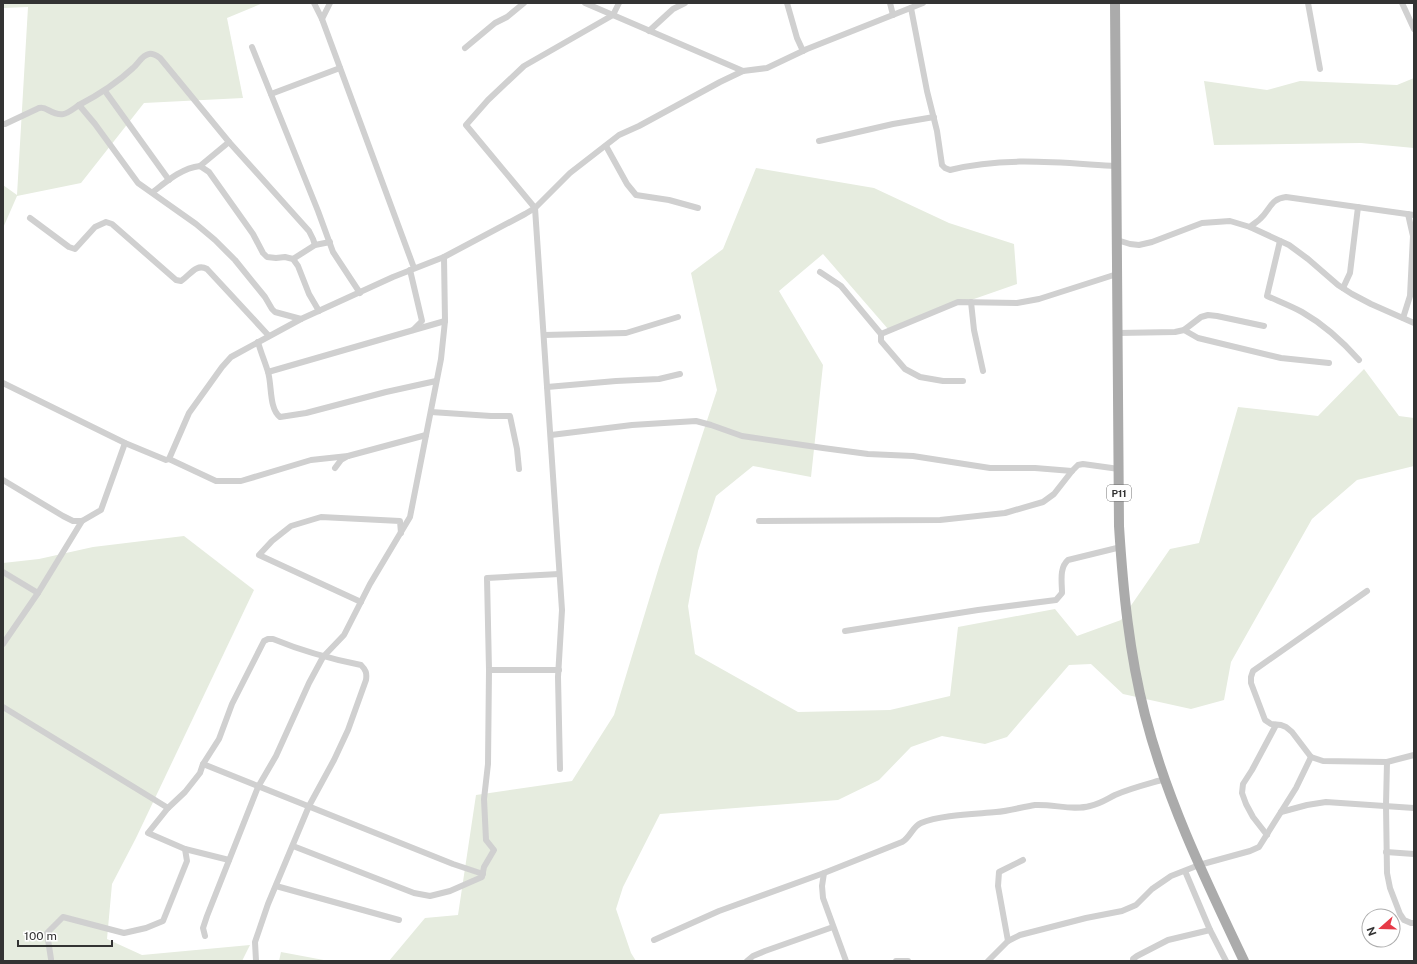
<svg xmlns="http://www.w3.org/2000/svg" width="1417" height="964" viewBox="0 0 1417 964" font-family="'Public Sans',sans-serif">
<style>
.green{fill:#e6ecdf}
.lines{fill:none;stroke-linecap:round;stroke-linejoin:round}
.minor{stroke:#d0d0d0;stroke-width:6}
.primary{stroke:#ababab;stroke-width:10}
.labels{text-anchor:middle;stroke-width:4;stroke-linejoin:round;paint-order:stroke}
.shield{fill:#fff;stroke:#707070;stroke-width:1}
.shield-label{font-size:10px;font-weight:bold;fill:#333}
</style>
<rect width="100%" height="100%" fill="#fff"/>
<g class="green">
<path d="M3,3h260l-36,15 16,80 -99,5 -63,80 -64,13 -14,32v-43l14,10 11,-188 -25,1z"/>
<path d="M1414,78v70l-53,-5 -147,2 -10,-64 63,9 33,-9 97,4z"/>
<path d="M756,168l118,20 75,35 65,21 3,40 -129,45 -65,-75 -44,37 44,74 -12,112 -58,-11 -37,30 -18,55 -10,55 7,48 103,58 92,-2 60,-14 8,-69 97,-18 22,27 44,-16 49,-71 29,-6 39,-136 80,9 46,-47 35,47 15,2v48l-57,14 -45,39 -81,143 -7,38 -33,9 -68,-15 -32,-30 -22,1 -62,72 -22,7 -43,-8 -31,11 -32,33 -41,20 -178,14 -37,73 -7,22 15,44 5,8h-247l36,-43 33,-3 18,-120 96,-14 42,-66 45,-148 58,-177 -26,-117 32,-24z"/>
<path d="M184,536l70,54 -118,248 -24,46 -5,55 35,16 108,-10 -8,16h-239v-398l36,-4 54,-12z"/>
<path d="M281,952l48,9h-50z"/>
</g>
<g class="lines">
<g class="minor">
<path d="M314,3l8,16 92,249"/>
<path d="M585,3l158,68"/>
<path d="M787,3l10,35 6,13"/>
<path d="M890,3l3,12"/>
<path d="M1308,3l12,66"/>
<path d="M1402,3l12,26"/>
<path d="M911,8l16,83 10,40 5,34 3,3 5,2c54,-14 111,-7 166,-4"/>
<path d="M322,19l8,-16"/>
<path d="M649,31l24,-22 12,-6"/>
<path d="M252,47l66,164 15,41 27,41"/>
<path d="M465,48l30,-25 12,-6 17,-14"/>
<path d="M105,91l64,89"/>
<path d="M271,94l69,-26"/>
<path d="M79,105c19,-10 38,-22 54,-37 5,-4 9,-13 16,-14 4,-1 8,2 11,4l69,84 80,89 4,8 2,6"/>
<path d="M3,124h2l34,-16c4,-1 6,0 9,2 15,8 18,4 31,-5l16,19 43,59 58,41 19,16 20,20 30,37 7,12 3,3 26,7"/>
<path d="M819,141l74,-17 41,-7"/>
<path d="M606,146l21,38 9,11 33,5 29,8"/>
<path d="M200,166l29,-24"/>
<path d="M153,192c14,-11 29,-24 47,-26l9,6 44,62 10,19 4,4 9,1 9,-1 8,2 5,7 11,28 10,17"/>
<path d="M30,218l39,29 6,2 20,-22 11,-5 6,2 64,56 5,1c9,-6 15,-18 26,-12l62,67"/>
<path d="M1250,227c3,-3 7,-5 10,-8 11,-10 10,-20 26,-22l128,18"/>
<path d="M1117,240l13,4 9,1 13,-3 50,-19 28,-2 20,6 39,18 19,14 30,26 14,9 19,10 43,19"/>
<path d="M1280,241l-13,55c11,5 24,10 35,16 21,12 41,30 57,48"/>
<path d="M293,259l22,-14 15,-3"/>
<path d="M410,270l12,51 -9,9"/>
<path d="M820,272l21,14 40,48 77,-32 59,1 22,-4 78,-25"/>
<path d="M1343,288l7,-15 8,-66"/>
<path d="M971,302l3,28 9,41"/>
<path d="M1403,318l7,-22 3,-60 -5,-22"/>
<path d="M1184,330l14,8 83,20 48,5"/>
<path d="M1118,333l57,-1 9,-2 17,-13 7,-2 9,1 47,10"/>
<path d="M881,334v7l24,28 15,8 23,4h20"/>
<path d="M544,335l82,-2 52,-16"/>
<path d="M258,342c3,11 7,20 10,30 4,13 1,37 12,45l26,-4 80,-21 50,-11"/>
<path d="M268,372l177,-51"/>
<path d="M3,383l122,60 41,17 3,-1 20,-46 33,-46 9,-10 70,-38 92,-42 51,-20 81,-43 10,-6 35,-35 49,-38 20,-9 81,-44 23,-11 24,-3 40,-19 116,-46"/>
<path d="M547,387l69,-6 43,-2 21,-5"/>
<path d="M431,412l60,4h19l7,33 2,20"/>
<path d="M551,435l81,-10 64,-4 15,4 31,11 81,12 45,6 45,2 77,12h45l37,3"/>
<path d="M169,459l47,22h25l70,-21 37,-4"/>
<path d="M335,468l6,-8 7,-4 78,-21"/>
<path d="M3,480l60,36 10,5h9l19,-11 24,-67"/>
<path d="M759,521l181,-1 65,-7 38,-11 11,-8 18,-23 6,-6 5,-1 36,5"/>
<path d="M3,572l35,21"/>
<path d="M1367,591l-114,80 -2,6v6l14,37 6,4 10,1 5,2 6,5 19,25 12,4 64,1 27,-7"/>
<path d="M361,602l-102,-47 13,-14 19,-15 30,-9 79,4 1,12"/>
<path d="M845,631l133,-21 78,-10 6,-7c0,-11 -3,-25 6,-33l53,-13"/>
<path d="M3,644l35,-51 44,-72"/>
<path d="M559,670h-70l-2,-92 72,-4"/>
<path d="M3,707l165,101"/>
<path d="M1387,762l-1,43 1,68 3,15 10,26 4,6 7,3h3"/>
<path d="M203,764l250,100 30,10"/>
<path d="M560,769l-2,-92 4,-67 -27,-402 -69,-83 22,-25 36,-34 89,-51 6,-12"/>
<path d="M1281,812l26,-7 19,-3 88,6"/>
<path d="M1267,835l-14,-18 -7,-13 -4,-11 1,-9 9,-14 24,-45"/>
<path d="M293,846l121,47 16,3 20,-5 32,-14 2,-10 10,-17 -8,-10 -2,-41 4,-35 1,-94"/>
<path d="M1386,852l28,2"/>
<path d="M229,860l-44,-11 -37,-16 20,-25 17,-16 15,-19 3,-9 16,-25 13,-35 32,-63 4,-2h5c29,12 58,20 88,26 5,5 6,8 5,15l-18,50 -14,30 -25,46 -41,98 -13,38 1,19"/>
<path d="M1185,871l25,59 16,31"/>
<path d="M824,873l-2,13 1,12 23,63"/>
<path d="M276,886l123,34"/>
<path d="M205,936l-2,-8 4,-12 51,-129 18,-31 33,-73 14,-26 21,-22 26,-51 40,-67 31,-158 4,-38 -1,-64"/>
<path d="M654,940l65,-29 105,-38 78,-31c8,-4 10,-15 19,-19 19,-8 54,-9 75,-11 13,-1 26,-5 39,-7 19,-1 38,6 55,1 10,-2 17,-7 25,-11 16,-7 33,-11 50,-16"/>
<path d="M1008,941l-10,-55 1,-14 24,-12"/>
<path d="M51,959l-4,-26 16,-16 61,16 22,-5 17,-7 24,-60 -2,-12"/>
<path d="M747,961l6,-5 12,-5 68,-24"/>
<path d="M896,961h12"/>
<path d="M988,961l20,-20 12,-6 66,-17 36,-7 14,-6 16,-16 19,-13 28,-11 51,-14 9,-4 37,-59 15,-31"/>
<path d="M1133,961v-2l4,-3 31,-16 42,-10"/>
</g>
<path class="primary" d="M1115,3l4,523c4,63 10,127 26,189 22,86 61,166 99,246"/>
</g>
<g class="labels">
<rect class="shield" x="1107" y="485" width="24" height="16" rx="3"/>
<g class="shield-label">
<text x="1119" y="497">P11</text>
</g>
</g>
<rect width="1417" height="964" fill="none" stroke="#333333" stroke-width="8"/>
<g transform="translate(1381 928) rotate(250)"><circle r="19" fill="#ffffff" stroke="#adadad"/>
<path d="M0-3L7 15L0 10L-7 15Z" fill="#e63946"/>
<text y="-6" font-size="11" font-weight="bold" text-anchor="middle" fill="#333333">N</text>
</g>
<path d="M18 940v6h94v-6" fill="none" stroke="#333333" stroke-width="2"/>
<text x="24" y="940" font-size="12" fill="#333333" stroke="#ffffff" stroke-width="3" paint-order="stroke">100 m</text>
</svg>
